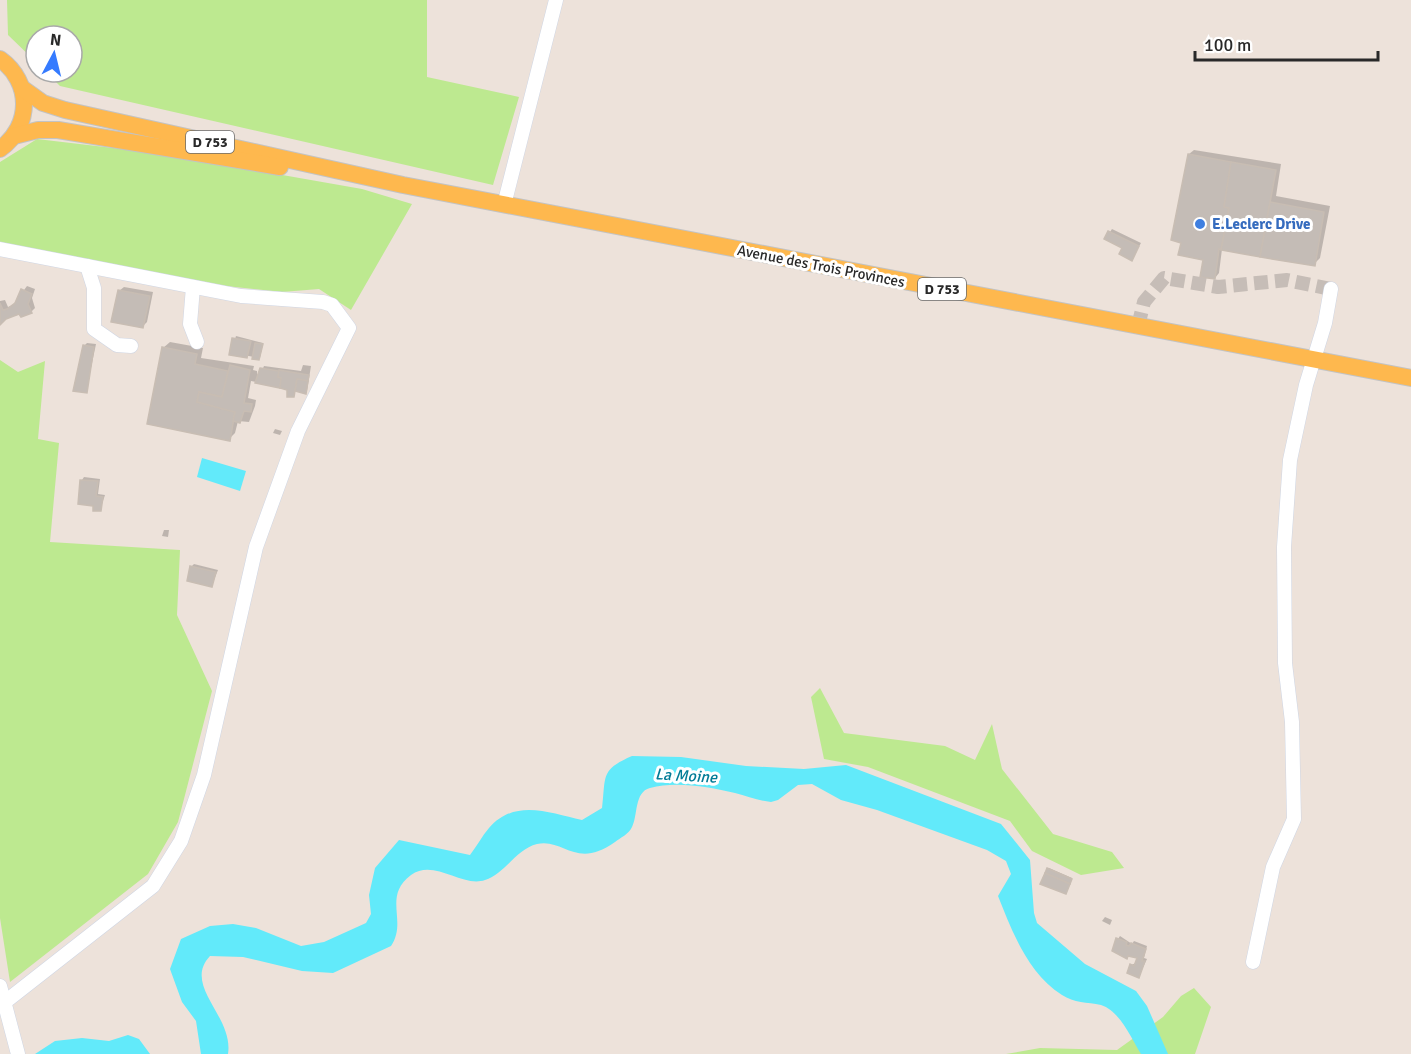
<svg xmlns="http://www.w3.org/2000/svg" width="1411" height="1054" viewBox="0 0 1411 1054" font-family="Signika,sans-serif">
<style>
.green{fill:#bde990}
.water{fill:#62eafa}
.shadow{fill:#0003;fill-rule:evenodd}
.building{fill:#c4bcb6;stroke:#c8bdb3;stroke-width:1.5}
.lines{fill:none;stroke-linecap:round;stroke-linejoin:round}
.minor-tunnel{stroke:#c6bdb7;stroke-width:14;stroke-dasharray:14 7;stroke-linecap:butt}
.minor-casing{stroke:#cfd6e4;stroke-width:15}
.major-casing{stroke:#c3c3c3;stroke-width:18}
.minor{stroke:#fff;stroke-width:14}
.major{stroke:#feb84e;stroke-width:16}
.shop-dot{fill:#3f7fe0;stroke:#fff;stroke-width:2}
.labels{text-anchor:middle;stroke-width:6;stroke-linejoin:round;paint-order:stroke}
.shield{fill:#fff;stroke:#696969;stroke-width:1.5}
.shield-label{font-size:14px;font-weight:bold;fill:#292929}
.shop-label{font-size:15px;font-weight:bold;fill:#366cbe;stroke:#fff;text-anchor:start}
.street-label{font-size:15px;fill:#292929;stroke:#fff}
.water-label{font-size:16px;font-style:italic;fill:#037c97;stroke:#fff}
</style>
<rect width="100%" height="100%" fill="#ede2da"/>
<g class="green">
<path d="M7,0h420v77l92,20 -26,88 -433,-99 -14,-14h26v-36h-36v26l-28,-27z"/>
<path d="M37,139l127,15 198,35 50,15 -61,106 -32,-21 -37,3 -56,-6 -226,-43v-81z"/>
<path d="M0,360l18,12 27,-11 -7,78 21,4 -9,99 130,8 -3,65 35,76 -34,131 -30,52 -138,108 -10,-64z"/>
<path d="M820,688l24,45 101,13 30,14 17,-36 10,45 51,65 59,18 12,16 -43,7 -49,-24 -22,-30 -142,-54 -44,-8 -13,-62z"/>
<path d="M1194,988l17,19 -16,47h-189l34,-6 77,2 46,-33 18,-21z"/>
</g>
<g class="water">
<path d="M202,458l44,13 -6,20 -43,-14z"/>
<path d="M632,756l49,1 65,9 58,3 42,-4 155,59 29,36 4,53 3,10 48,41 51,27 11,15 21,48h-27c-10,-16 -21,-43 -40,-49 -14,-3 -27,-2 -39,-10 -34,-21 -50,-64 -64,-99l13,-22 -5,-13 -19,-11 -110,-40 -36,-10 -29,-16 -14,1 -20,15 -7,2c-12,-1 -24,-6 -36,-9 -26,-6 -59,-12 -85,-5 -16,4 -12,28 -18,39 -3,7 -12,11 -17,15 -39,28 -51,-4 -78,2 -21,5 -32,30 -52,36 -23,8 -51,-22 -74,-5 -29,22 -3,46 -20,71l-58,27 -31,-2 -59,-14 -33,-1c-28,30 24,60 18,98h-27l-5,-33 -14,-19 -12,-33 11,-30 29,-13 23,-2 23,4 45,18 23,-4 42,-19 5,-9 -2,-19 6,-27 24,-28 71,15c7,-9 12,-19 19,-27 26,-30 61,-15 93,-8l20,-12c4,-32 -2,-38 30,-52z"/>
<path d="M128,1035l11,4 11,15h-115l20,-13 27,-3 27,3z"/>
</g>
<g class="shadow">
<path d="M1194,150l87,14 -5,32 54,10 -10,52 -6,6 -92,-15 -3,24 -4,5 -11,-19 -15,-105z"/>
<path d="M1112,229l29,14 -9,16 -8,-12 -18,-9z"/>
<path d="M27,286l8,3 -3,9 3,10 -4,4 -22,5 -9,6v-22l5,-1 3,7 5,-2z"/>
<path d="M124,287l29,5 -6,30 -4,4 -24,-35z"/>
<path d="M236,336l27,7 -3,15 -29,-5z"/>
<path d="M170,342l33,6 -2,10 53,8 -1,4 4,1v11l7,-16 37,5 2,-6 8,1 -4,25 -56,-10 -3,17 8,2 -1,6 -6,16 -11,-1 -3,12 -6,6 -66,-91zM203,392l27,5v3z"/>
<path d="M87,343l9,1 -10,48 -2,-46z"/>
<path d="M275,429l7,2 -2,4 -7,-2z"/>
<path d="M84,477l16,2 -2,15 7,1 -5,15 -18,-30z"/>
<path d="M164,530h5l-1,7 -6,-1z"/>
<path d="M194,564l24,6 -6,15 -21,-18z"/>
<path d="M1049,868l23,10 -6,14 -18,-23z"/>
<path d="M1105,917l7,3 -2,5 -8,-4z"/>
<path d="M1120,936l12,8 2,-3 13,5 -3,12 3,1 -8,17 -10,-4 2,-7 5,-2 3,-6 -21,-18z"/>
</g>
<g class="building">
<path d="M1188,154l43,8 -7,45 5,1 -8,42 -2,-1 -4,30 -15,-2 3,-17 -25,-5 3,-12 -10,-3z"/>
<path d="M1231,162l45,8 -16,87 -39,-7 8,-42 -5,-1z"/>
<path d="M1270,202l54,10 -9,54 -55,-9z"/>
<path d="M1108,231l31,15 -7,15 -13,-7 3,-6 -18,-9z"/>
<path d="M21,289l11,5 -4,10 4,9 -11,4 -2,-3 -13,5 -6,6v-22l3,7 4,-1 8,-6z"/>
<path d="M118,290l32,6 -7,32 -32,-6z"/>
<path d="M232,338l19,3 -4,17 -18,-3z"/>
<path d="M255,343l8,1 -4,16 -7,-1z"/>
<path d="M83,345l11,2 -7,46 -14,-2z"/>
<path d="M162,347l35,7 -2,10 33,7 -6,26 -23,-5 -2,10 38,10 -5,29 -83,-17z"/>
<path d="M230,365l20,5 -6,33 8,1 -1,8 -7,-1 -4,12 -7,-2 2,-9 -38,-10 2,-10 23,5z"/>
<path d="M260,368l19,3 -1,6 3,1 -1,10 -25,-5z"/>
<path d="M279,370l30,5 -1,6 -11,-2 -3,18h-7v-7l-7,-2 1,-10 -3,-1z"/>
<path d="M297,379l11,2 -2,13 -11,-3z"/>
<path d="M80,480l18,1 -2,15 7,1 -2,14h-8v-5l-15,-2z"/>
<path d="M190,566l26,6 -4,15 -25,-6z"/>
<path d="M1047,868l25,11 -2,5 -25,-11z"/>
<path d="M1045,873l25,11 -4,10 -26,-10z"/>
<path d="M1116,938l11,4 -1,3 3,1 2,-3 15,6 -4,12h3l-6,17 -12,-5 3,-9 4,2 3,-8 -9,-2 -1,3 -15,-8z"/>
</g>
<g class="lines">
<path class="minor-tunnel" d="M1138,326l6,-24 20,-24 54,9 69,-7 44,9"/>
<defs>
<g id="minor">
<path d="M504,205l52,-205"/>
<path d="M0,249l241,47 82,6 9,3 17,23 -51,103 -42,116 -52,228 -23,66 -28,45 -148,116"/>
<path d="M87,266l7,22v41l23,16 14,1"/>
<path d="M193,287l-3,37 7,18"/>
<path d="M1253,962l20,-95 21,-48 -2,-97 -7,-59 -1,-116 6,-87 16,-75 19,-62 6,-34"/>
<path d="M0,986l18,68"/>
</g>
<g id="major">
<path d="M0,59c32,23 32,67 0,90"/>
<path d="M22,88l21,15 22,7 338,75 1008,193"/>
<path d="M14,136l24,-6h20l222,37"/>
</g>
</defs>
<use href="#minor" class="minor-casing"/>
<use href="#major" class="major-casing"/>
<use href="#minor" class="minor"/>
<use href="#major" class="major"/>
</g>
<circle class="shop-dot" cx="1200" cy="224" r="6"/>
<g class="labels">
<g class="shield">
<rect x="186" y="131" width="48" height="22" rx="4.5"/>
<rect x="918" y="278" width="48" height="22" rx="4.5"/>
</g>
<g class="shield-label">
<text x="210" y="147">D 753</text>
<text x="942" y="294">D 753</text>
</g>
<g class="shop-label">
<text x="1212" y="229">E.Leclerc Drive</text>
</g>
<g class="street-label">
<text transform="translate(821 266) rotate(11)" y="5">Avenue des Trois Provinces</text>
</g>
<g class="water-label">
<text transform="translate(686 775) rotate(3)" y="6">La Moine</text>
</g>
</g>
<g transform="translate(54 54) rotate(7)"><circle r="28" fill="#ffffff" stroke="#a9a9a9" stroke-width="1.5"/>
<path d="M0-4.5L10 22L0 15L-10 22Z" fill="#357bff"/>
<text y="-9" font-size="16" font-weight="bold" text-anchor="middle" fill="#292929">N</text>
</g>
<path d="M1195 51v9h183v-9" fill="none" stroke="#292929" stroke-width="3"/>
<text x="1204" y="51" font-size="18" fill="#292929" stroke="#ffffff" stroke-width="4.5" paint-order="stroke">100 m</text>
</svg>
